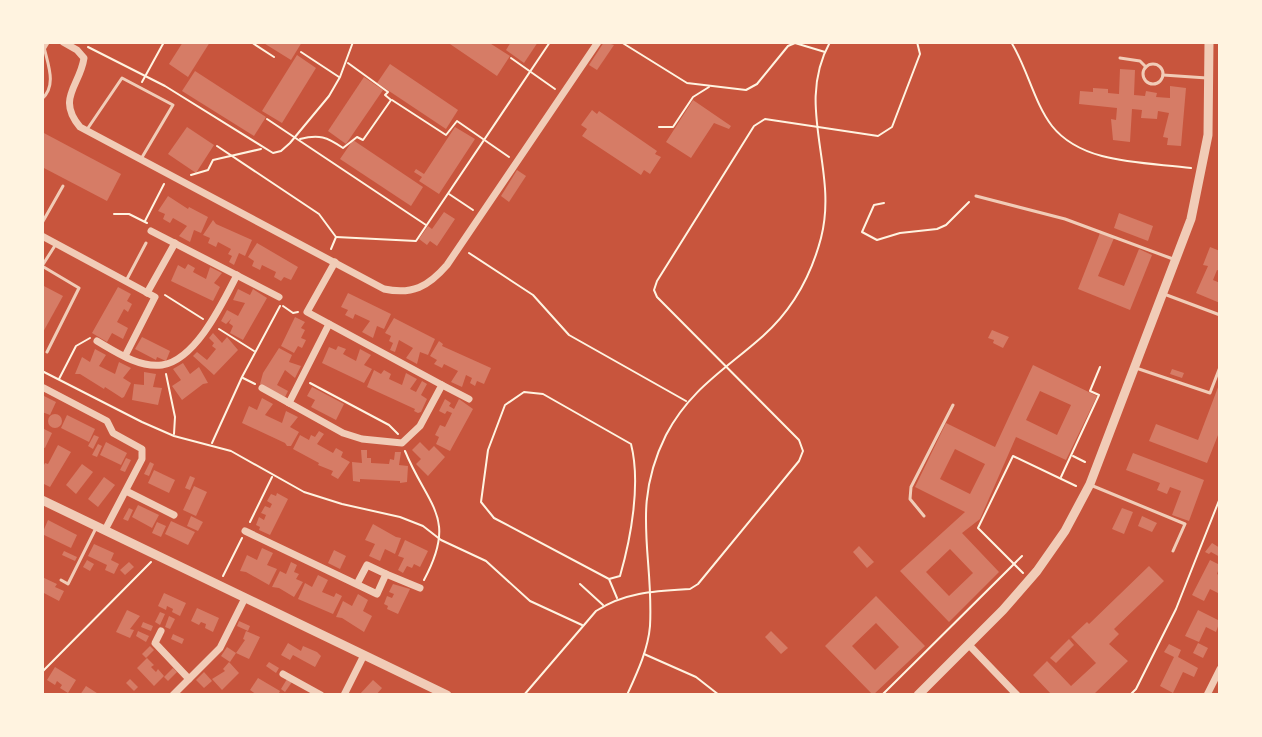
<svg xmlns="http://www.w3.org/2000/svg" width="1262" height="737" viewBox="0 0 1262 737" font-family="'DM Sans',sans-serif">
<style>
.building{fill:#d67c66;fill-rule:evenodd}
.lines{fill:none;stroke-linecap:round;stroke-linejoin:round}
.path{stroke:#fff3e0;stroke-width:2}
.service{stroke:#f1ccb7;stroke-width:3}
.minor{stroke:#f1ccb7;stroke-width:7}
.tertiary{stroke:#f1ccb7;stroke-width:9}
</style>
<rect width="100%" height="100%" fill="#c8553d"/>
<g class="building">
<path d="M183,42h27l-22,35 -19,-13z"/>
<path d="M262,42h40l-11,18z"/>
<path d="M447,42h41l22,14 -13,20z"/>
<path d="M511,42h27l-14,21 -18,-13z"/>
<path d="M604,42l10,3 -17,25 -8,-5z"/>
<path d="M297,55l19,13 -34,55 -20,-12z"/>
<path d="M390,64l68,46 -12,19 -69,-46z"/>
<path d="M1120,69l15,1 -1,25 11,1 1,-5 11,2 -1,4 14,1v-12l16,2 -5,58 -14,-1 1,-7 -5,-1 6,-24 -11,-2 -1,8 -16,-1 1,-8 -10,-1 -2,33 -17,-2 -2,-21 5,1 1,-12 -38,-4 1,-13 13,1v-4l15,1v4l11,1z"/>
<path d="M195,71l71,46 -12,19 -72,-45z"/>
<path d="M364,77l19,13 -37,54 -18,-13z"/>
<path d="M693,100l38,26 -2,3 -15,-6 -23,35 -25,-16z"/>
<path d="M592,110l5,4 2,-3 58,40 -2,3 6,3 -11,17 -6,-4 -3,5 -59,-39 5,-7 -6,-4z"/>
<path d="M187,127l27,18 -18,28 -28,-19z"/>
<path d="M455,127l20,12 -36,55 -20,-13 3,-4 -8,-5 2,-3 8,5z"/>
<path d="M42,132l79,42 -14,27 -65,-34z"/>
<path d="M353,140l70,47 -12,19 -71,-47z"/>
<path d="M517,170l9,6 -17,26 -8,-6z"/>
<path d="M168,196l20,13 1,-2 19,10 -7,16 -7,-3 -4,12 -11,-6 8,-10 -14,-8 -3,5 -7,-4 2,-5 -7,-3z"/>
<path d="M444,212l11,7 -18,27 -7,-5 -3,4 -8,-6 9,-13 4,3z"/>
<path d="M1119,213l34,13 -5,15 -34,-13z"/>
<path d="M213,220l3,4 36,16 -7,16 -6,-3 -5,12 -5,-3 3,-6 -4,-2 3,-5 -13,-7 -2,5 -8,-4 2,-5 -7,-3z"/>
<path d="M1100,233l14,5 -16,38 26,10 15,-37 13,6 -22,55 -52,-21z"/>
<path d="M257,243l41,24 -7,13 -7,-3 -3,4 -7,-4 2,-5 -14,-7 -2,5 -8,-4 2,-5 -6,-4z"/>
<path d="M1210,247l10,4v20l-3,-1 -4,10 7,3v20l-24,-10 12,-27 -5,-1z"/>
<path d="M188,264l7,4 -2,4 13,7 4,-12 12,6 -8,10 6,4 -7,14 -42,-20 7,-16 7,4z"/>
<path d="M42,285l21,11 -21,38z"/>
<path d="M118,287l13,7 -4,7 5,3 -4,8 -4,-3 -7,13 11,6 -5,11 -11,-6 -5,9 -15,-9z"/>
<path d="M238,289l12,6 3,-6 14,9 -24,42 -13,-7 3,-7 -4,-3 2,-4 -5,5 -5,-3 6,-11 11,6 7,-13 -12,-3z"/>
<path d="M348,293l43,21 -7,15 -7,-3 -4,12 -11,-6 8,-11 -15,-7 -2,5 -8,-4 3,-5 -7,-3z"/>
<path d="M295,317l10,5 -4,6 4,2 -4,8 5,2 -4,8 -4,-2 -4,7 -13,-7z"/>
<path d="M394,318l41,21 -7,16 -8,-3 -3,12 -11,-6 7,-10 -14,-8 -4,12 -5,-2 3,-7 -4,-2 2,-5 -6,-3z"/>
<path d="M992,330l17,7 -6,11 -10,-5 1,-3 -6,-2z"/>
<path d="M213,333l9,10 5,-6 11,13 -24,25 -21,-19 4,-4 10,8 9,-11 -4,-3 2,-3 -5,-5z"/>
<path d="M142,337l28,14 -4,10 -9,-4 -1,3 -21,-11z"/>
<path d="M439,341l4,3 -1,2 49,22 -7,16 -7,-3 -2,5 -5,-3 2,-5 -6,-3 -4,12 -11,-5 7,-11 -14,-7 -2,4 -8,-4 3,-4 -7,-4z"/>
<path d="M338,346l8,3 -3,5 13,7 4,-12 11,6 -7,10 8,4 -8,14 -42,-20 7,-16 7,3z"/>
<path d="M279,348l13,7 -3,7 12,4 -6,12 -10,-8 -8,15 11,6 -3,6 -25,-13 3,-11z"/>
<path d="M95,349l11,6 -7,11 16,8 4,-12 12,6 -8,10 8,5 -7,14 -2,1 -17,-11 -1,2 -24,-15h-5l7,-17 8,5z"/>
<path d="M183,363l7,11 9,-7 9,16 -5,1 -21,16 -10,-14 9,-6 -8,-11z"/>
<path d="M1033,365l64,31 -31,64 -50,-23 -36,82 -18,14 37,39 -50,50 -49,-51 65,-59 -50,-25 31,-64 49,24zM1040,391l31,14 -14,30 -31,-15zM955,449l30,15 -15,30 -30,-15zM950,549l23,24 -24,23 -23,-24z"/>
<path d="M1172,369l12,4 -2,5 -12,-4z"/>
<path d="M374,370l7,4 3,-4 7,4 -2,5 13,6 4,-12 11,6 -7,10 6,3 6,-11 5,3 -6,11 6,4 -6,13 -3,1 -4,-2 1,-2 -48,-22z"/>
<path d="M144,372l12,2 -3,13 9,1 -4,17 -26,-5 2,-16 10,1z"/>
<path d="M1220,382v48l-13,33 -58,-22 7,-17 42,16z"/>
<path d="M312,387l32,17 -8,16 -25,-13 4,-7 -8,-4z"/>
<path d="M42,395l14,7 -6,13 -8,-3z"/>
<path d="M262,398l11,6 -8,11 17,8 4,-12 12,6 -8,10 9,5 -8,14h-4l-2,-3 -43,-20 7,-17 8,4z"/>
<path d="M445,399l6,4 -2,3 5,3 5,-10 14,10 -23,42 -14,-7 3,-7 -4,-2 5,-10 5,2 7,-14 -5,-2 -2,3 -6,-3z"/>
<circle cx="55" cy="421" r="7"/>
<path d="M67,415l28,14 -6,13 -28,-14z"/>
<path d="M42,428l10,5 -7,15 -3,-1z"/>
<path d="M319,431l5,3 -7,10 16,9 3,-5 7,4 -2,5 9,5 -12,17 -7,-4 2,-4 -15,-6 1,-2 -26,-14 7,-14 9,5 2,-5 4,2z"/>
<path d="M94,435l5,2 -6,12 -5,-3z"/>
<path d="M106,442l21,11 -6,12 -21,-10z"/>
<path d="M420,442l9,9 5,-5 11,11 -17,19 -12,-12 5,-5 -9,-9z"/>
<path d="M98,444l4,2 -5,11 -5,-2z"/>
<path d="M58,445l13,7 -21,35 -8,-4v-14l3,-6 3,1z"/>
<path d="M361,450h6v8h4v5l18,1 1,-5 4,1 1,-8h6l-2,13 9,1 -1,16 -7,1v-2l-40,-2v3l-7,-1 -1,-19 10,1z"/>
<path d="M1133,453l71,27 -15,41 -17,-6 9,-24 -11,-4 -3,7 -10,-4 3,-7 -34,-13z"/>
<path d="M126,458l5,2 -6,12 -5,-2z"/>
<path d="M150,462l4,2 -5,12 -5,-2z"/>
<path d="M82,464l11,8 -17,22 -10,-9z"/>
<path d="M154,470l21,10 -6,13 -21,-10z"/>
<path d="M190,476l5,2 -5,12 -5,-2z"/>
<path d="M104,477l11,8 -17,22 -10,-8z"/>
<path d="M194,486l13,6 -11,24 -13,-6z"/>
<path d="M277,493l11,6 -18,36 -11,-5 1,-3 -4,-2 3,-8 5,3 2,-5 -5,-2 4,-7 5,2 2,-4 -5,-3 4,-7 5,2z"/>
<path d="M138,505l21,10 -7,13 -20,-11z"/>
<path d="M129,508l4,2 -5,11 -5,-2z"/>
<path d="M1122,508l11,4 -9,22 -12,-5z"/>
<path d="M191,516l12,6 -5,9 -11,-5z"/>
<path d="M1142,516l15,7 -5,9 -14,-6z"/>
<path d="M48,520l29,15 -6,13 -29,-14z"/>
<path d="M171,521l24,11 -7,13 -23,-11z"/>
<path d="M157,522l9,4 -5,11 -9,-4z"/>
<path d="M373,524l23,13 5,1 -6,16 -10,-5 -5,12 -11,-5 6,-12 -10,-4z"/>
<path d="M405,540l23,11 -8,16 -6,-3 -2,4 -5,-2 -4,7 -5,-3 6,-12 -6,-2z"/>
<path d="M1212,543l8,5v9l-9,-5 -2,2 -4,-2z"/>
<path d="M94,544l20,9 -3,7 8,4 -5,10 -9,-4 2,-5 -19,-9z"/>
<path d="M859,546l15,16 -7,6 -14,-16z"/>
<path d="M262,548l11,5 -6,12 10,4 -8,16 -23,-13 -6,-1 7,-16 10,5z"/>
<path d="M334,550l12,6 -6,13 -12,-6z"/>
<path d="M64,551l13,6 -2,4 -13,-6z"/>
<path d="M87,560l7,4 -4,7 -7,-4z"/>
<path d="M1210,560l10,5 -3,9 3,2v18l-10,-5 -6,12 -12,-6z"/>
<path d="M129,562l5,5 -9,8 -5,-5z"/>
<path d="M291,562l6,3 -3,7 5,2 -3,5 7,3 -9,15 -15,-9 -7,-1 8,-16 6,3z"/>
<path d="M1149,566l15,15 -50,48 5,5 -10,10 19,17 -35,34h-41l-19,-20 14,-14 24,25 25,-23 -25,-26 16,-15 2,2z"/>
<path d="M318,575l10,5 -6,12 12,5 2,-4 6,3 -9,18 -35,-15 7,-16 7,4z"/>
<path d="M42,577l15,7 -2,3 9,4 -5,10 -17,-9z"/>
<path d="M393,584l17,5 -12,25 -11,-5 1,-3 -4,-2 3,-8 5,2 2,-4 -5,-2z"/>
<path d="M164,593l22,10 -6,13 -8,-4 1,-3 -6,-3 -1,4 -8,-4z"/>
<path d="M358,594l10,6 -5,11 9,5 -8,16 -22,-14 -6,-1 7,-16 9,5z"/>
<path d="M876,596l49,50 -52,49 -48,-49zM876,623l23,24 -24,23 -23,-24z"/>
<path d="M197,608l22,10 -6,14 -8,-4 1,-4 -5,-2 -2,3 -8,-4z"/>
<path d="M127,610l13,6 -10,13 4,1 -4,8 -14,-6z"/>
<path d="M1198,610l22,11 -4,11 -10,-5 -7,15 -14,-6z"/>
<path d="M160,612l5,2 -5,11 -5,-3z"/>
<path d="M169,616l6,3 -5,10 -5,-2z"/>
<path d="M239,621l11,5 -2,5 -11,-5z"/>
<path d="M143,622l10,4 -2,5 -10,-4z"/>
<path d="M138,631l11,5 -3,6 -10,-6z"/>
<path d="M246,631l14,6 -11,22 -13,-6 9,-13 -2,-1z"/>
<path d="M771,631l17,17 -7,6 -16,-17z"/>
<path d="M173,634l11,5 -2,5 -11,-5z"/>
<path d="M1069,639l5,6 -18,18 -6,-5z"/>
<path d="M288,643l13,8 2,-5 14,6 4,4 -6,11 -22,-12 -3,5 -9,-5z"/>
<path d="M1198,643l10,5 -5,10 -10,-5z"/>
<path d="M1169,644l12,6 -3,7 20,11 -4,9 -11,-5 -10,21 -13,-7 14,-29 -10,-5z"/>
<path d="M150,646l4,4 -8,8 -4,-4z"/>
<path d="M227,647l9,6 -6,9 -9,-6z"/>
<path d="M147,658l7,7 -3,2 5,5 2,-3 6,7 -10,10 -17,-18z"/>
<path d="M229,662l10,11 -17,17 -10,-11 13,-8 -2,-2z"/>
<path d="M269,662l10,6 -3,5 -10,-7z"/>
<path d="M55,667l21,13 -8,13 -8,-5 2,-3 -5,-4 -2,4 -8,-5z"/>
<path d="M173,668l4,4 -9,9 -4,-4z"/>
<path d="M204,672l8,9 -8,7 -8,-8z"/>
<path d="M258,678l22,13 -2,4h-21l-7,-5z"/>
<path d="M130,679l8,8 -4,4 -8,-8z"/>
<path d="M287,679l5,3 -7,10 -4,-3z"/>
<path d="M373,680l9,8 -6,7h-17z"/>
<path d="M86,686l14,9h-20z"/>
</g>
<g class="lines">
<g class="path">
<path d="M251,42l23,15"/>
<path d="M621,42l66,41 59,7 11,-6 31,-38 7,-3 30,9"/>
<path d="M1011,42c16,25 23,61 41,84 31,39 94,36 139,42"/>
<path d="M88,47l77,39 108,67 8,-2 9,-8 39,-47 11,-19 13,-35"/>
<path d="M301,52l38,25"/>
<path d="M511,58l44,31"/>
<path d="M142,82l22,-40"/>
<path d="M392,100l54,35 11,-14 52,36"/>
<path d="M267,119l159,106"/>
<path d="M659,127h14l20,-30 16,-10"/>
<path d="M300,139c19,-5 27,-2 43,9l14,-11 6,3 28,-40 -6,-5 3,-3 -40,-29"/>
<path d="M217,146l102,68 17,23 -5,12"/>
<path d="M191,175l17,-5 5,-10 48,-11"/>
<path d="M449,194l24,16"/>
<path d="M884,203l-10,2 -12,27 15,8 23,-7 37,-4 9,-4 23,-23"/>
<path d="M114,214h15l18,9"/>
<path d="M145,221l19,-37"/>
<path d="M336,237l80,4 134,-199"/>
<path d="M469,253l64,42 36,40 117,66"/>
<path d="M165,295l38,24"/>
<path d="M283,306l10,7 5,-1"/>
<path d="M219,329l35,22"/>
<path d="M42,371l100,51 32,14 57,15 73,41 38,12 58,13 23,9 18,14 45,21 44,40 52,24"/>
<path d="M166,374l9,43 -1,17"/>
<path d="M243,378l12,6"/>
<path d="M59,379l17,-33 14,-8"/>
<path d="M310,383l79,42 9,9"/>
<path d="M212,443l30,-66 38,-71"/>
<path d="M405,451c23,56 53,66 19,129"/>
<path d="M1073,456l12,6"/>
<path d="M1061,477l38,-82 -9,-4 10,-24"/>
<path d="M250,522l22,-45"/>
<path d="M1023,573l-45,-45 35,-72 63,30"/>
<path d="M223,576l19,-38"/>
<path d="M609,579l11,-3c11,-38 21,-93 11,-132l-88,-50 -19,-2 -19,13 -17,45 -7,52 13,16 115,61 8,19"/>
<path d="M580,584l23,21"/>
<path d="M644,654l52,23 23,18"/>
<path d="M42,672l109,-110"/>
<path d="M524,695l72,-84c29,-19 60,-20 94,-22l8,-5 101,-123 4,-10 -4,-11 -142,-143 -3,-7 3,-9 97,-155 11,-7 113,17 14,-9 28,-73 -3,-12"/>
<path d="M627,695c10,-22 21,-45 23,-69 4,-72 -20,-119 16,-191 24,-46 60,-66 97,-99 29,-26 48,-60 58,-98 18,-69 -27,-131 9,-196"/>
<path d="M865,695h3"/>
<path d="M882,695l140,-139"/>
<path d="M1130,695l6,-6 40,-80 44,-111"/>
</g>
<g class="service">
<path d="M1120,58l20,3 6,6"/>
<circle cx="1153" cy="74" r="10"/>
<path d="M1163,75l44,3"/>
<path d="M42,99c15,-14 6,-34 2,-52"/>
<path d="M88,128l34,-50 51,27 -32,54"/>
<path d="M976,196l89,23 108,40"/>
<path d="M42,223l21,-37"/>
<path d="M127,279l19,-36"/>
<path d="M1164,294l56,21"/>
<path d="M47,352l32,-64 -37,-22 14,-22"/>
<path d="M1136,368l74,25 10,-26"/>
<path d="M1093,486l92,38 -12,27"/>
<path d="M924,516l-14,-17 1,-12 42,-82"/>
<path d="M61,580l7,4 27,-54"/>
</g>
<g class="minor">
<path d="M63,42l14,8 7,8c-4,28 -28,40 -4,69l304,162c28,6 44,-2 63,-24l151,-223"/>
<path d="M151,231l128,66"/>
<path d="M42,236l113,61 -30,59"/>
<path d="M147,293l28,-50"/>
<path d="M97,341c19,11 42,27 65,24 34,-5 61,-63 75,-90"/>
<path d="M442,385l27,14"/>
<path d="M44,388l63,33 6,12 29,16v10l-37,71"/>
<path d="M262,388l81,45 19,6 40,4 18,-17 22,-41 -135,-73 28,-50"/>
<path d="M289,403l40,-79"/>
<path d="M126,491l48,24"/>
<path d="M245,531l132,63 9,-20 -19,-9 -10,19"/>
<path d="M386,574l34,14"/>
<path d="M161,631l-6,12 34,36"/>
<path d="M969,645l48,50"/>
<path d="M283,674l38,21"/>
<path d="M173,695l47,-47 25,-50"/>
<path d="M344,695l20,-40"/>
<path d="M1207,695l13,-26"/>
</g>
<g class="tertiary">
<path d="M42,47l3,-5"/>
<path d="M42,500l405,195"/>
<path d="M918,695l85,-85 34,-39 28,-40 25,-47 101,-265 17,-84 1,-93"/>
</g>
</g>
<rect width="1262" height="737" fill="none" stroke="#fff3e0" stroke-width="88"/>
</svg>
